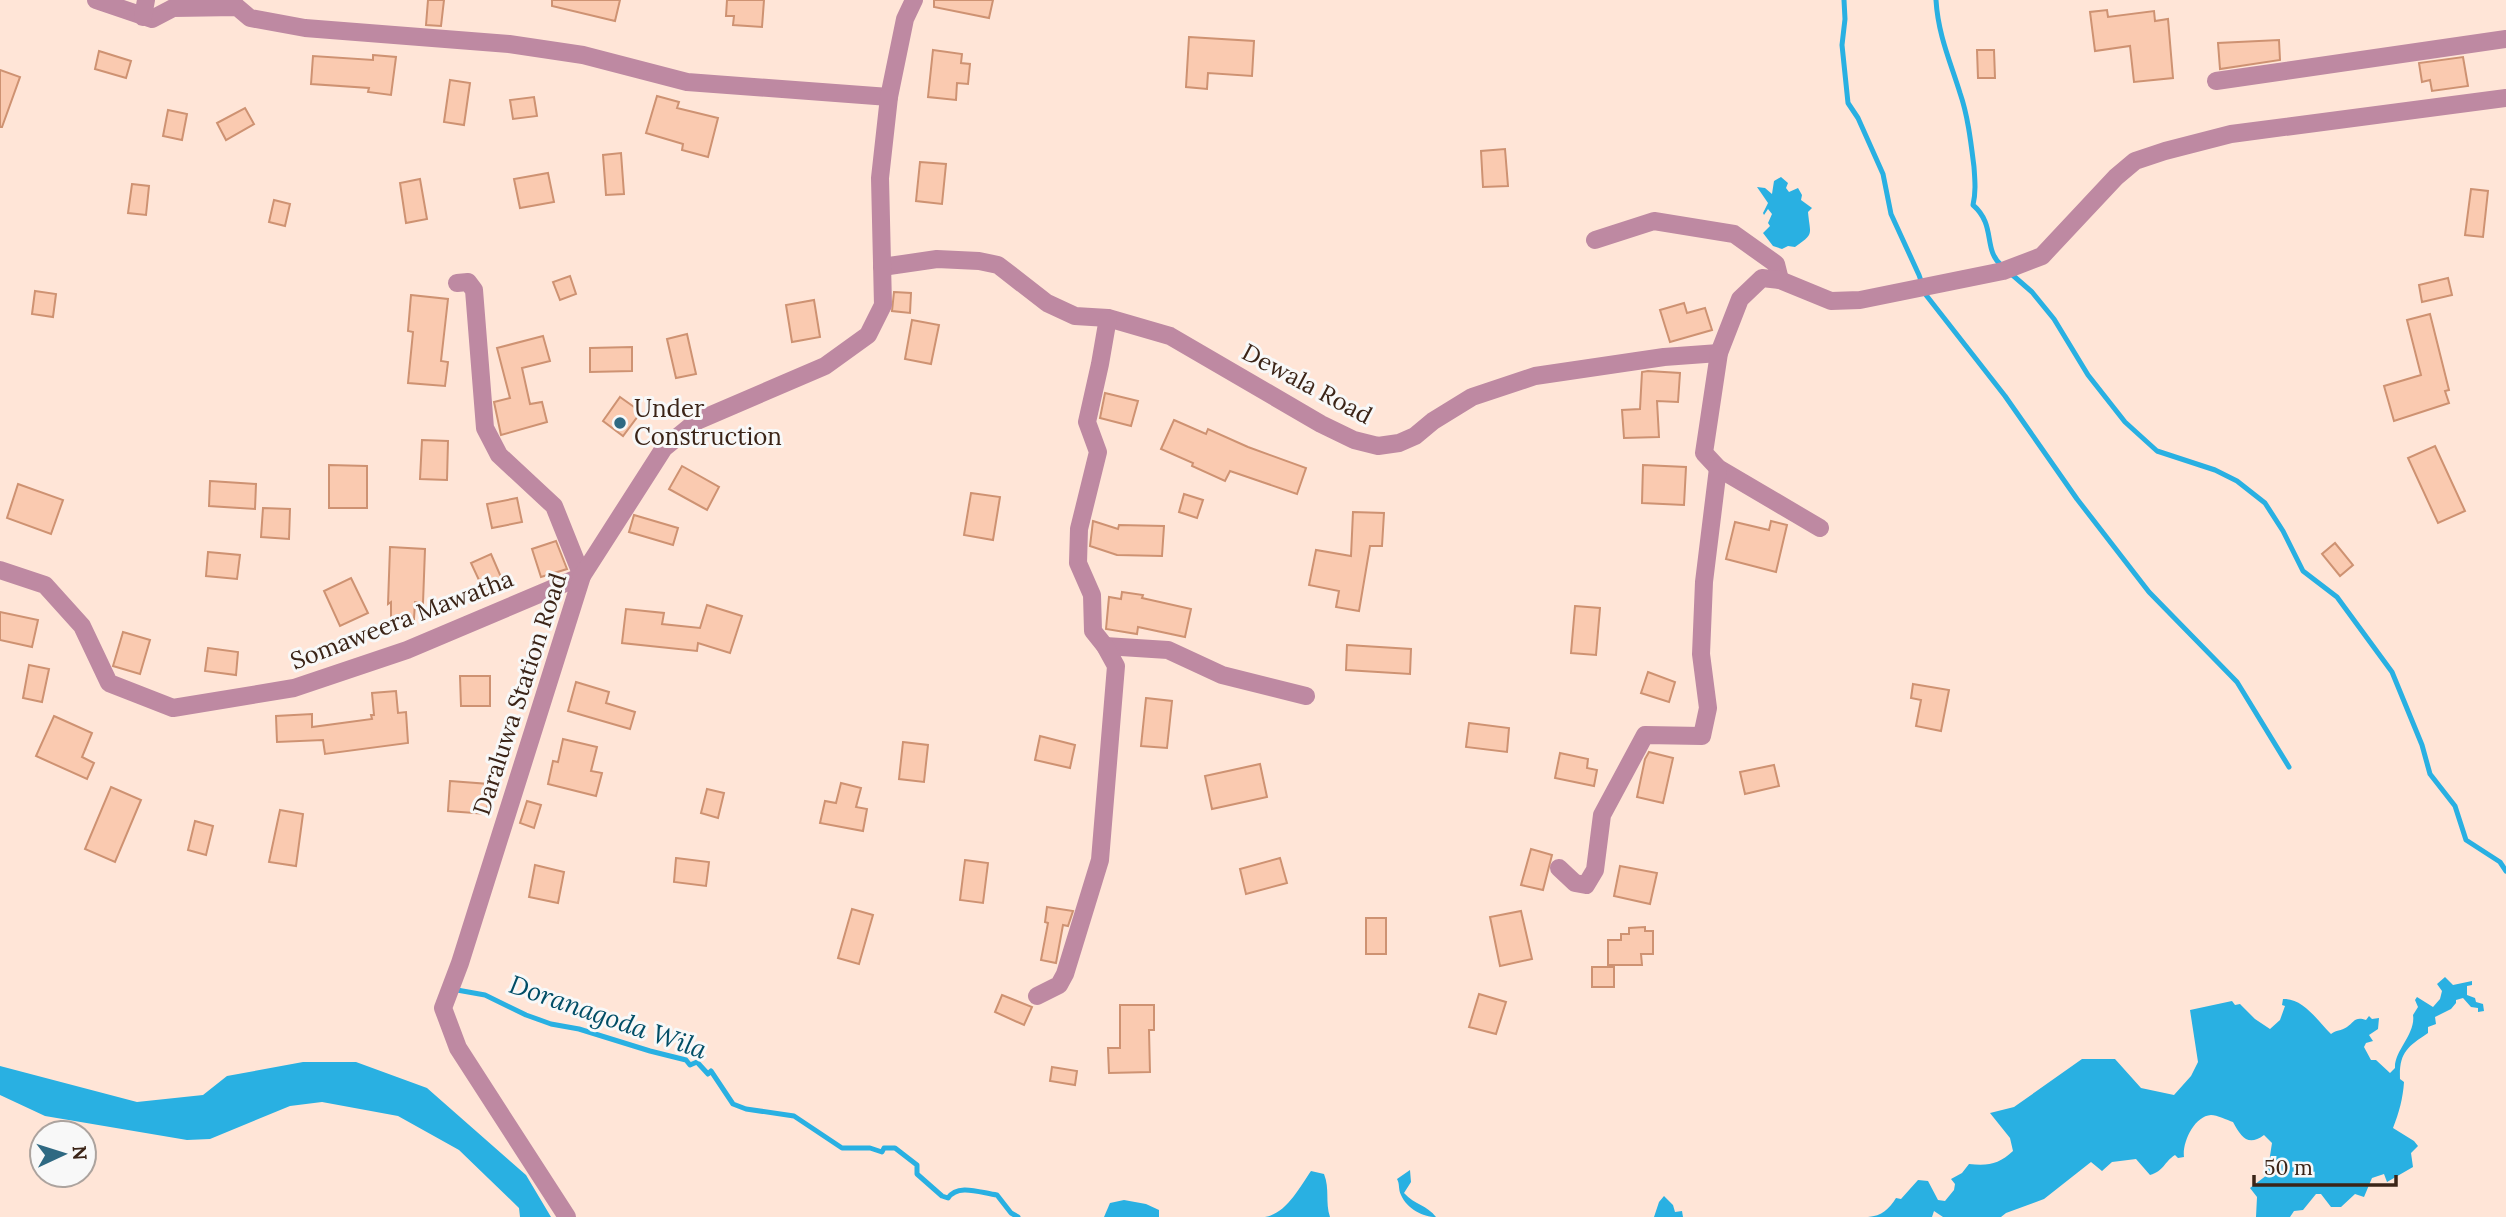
<svg xmlns="http://www.w3.org/2000/svg" width="2506" height="1217" viewBox="0 0 2506 1217" font-family="Lora,serif">
<style>
.water{fill:#29b0e2}
.lines{fill:none;stroke-linecap:round;stroke-linejoin:round}
.stream{stroke:#29b0e2;stroke-width:5}
.building{fill:#facab0;stroke:#ce9272;stroke-width:2}
.street{stroke:#be89a2;stroke-width:18}
.poi-dot{fill:#2f6982;stroke:#f8f8f8;stroke-width:2.5}
.labels{text-anchor:middle;stroke-width:6;stroke-linejoin:round;paint-order:stroke}
.street-label{font-size:24px;fill:#3b2417;stroke:#f8f8f8}
.poi-label{font-size:24px;fill:#3b2417;stroke:#f8f8f8;text-anchor:start}
.water-label{font-size:26px;font-style:italic;fill:#004d66;stroke:#f8f8f8}
</style>
<rect width="100%" height="100%" fill="#ffe5d7"/>
<g class="water">
<path d="M1781,177l7,6 -2,5 3,4 9,-4 4,7 -1,5 11,8 -4,4c2,23 7,21 -13,35l-7,-1 -6,3 -9,-3 -10,-13 7,-7 -2,-3 4,-9 -4,-5 -4,6 -1,-2 5,-10 -11,-16 8,1 7,6 2,-13z"/>
<path d="M2445,977l8,8 19,-4v4l-5,1v9l8,3 1,4 7,2 1,7 -6,1v-4l-7,-1 -8,-9 -7,2v3l-5,6 -16,8 1,7 -8,3v6c-21,14 -29,20 -28,46l4,3c-1,16 -5,31 -11,46l21,13 4,5 -7,7 2,14 -26,15 -3,-8 -12,4 -8,19 -9,-3 -14,13h-10l-10,-13h-5l-13,16 -9,1 -4,6h-34l1,-20 -7,-9 17,-13 5,-32 -8,-8c-16,12 -23,2 -31,-13 -6,-2 -16,-7 -22,-7 -17,1 -29,28 -27,42l-6,1 -3,-3c-11,7 -11,16 -25,20l-14,-16 -24,3 -10,9 -11,-9 -47,37 -38,14 -5,4h-58l-9,-6 -2,6h-64c14,-1 21,-8 28,-19l5,1 17,-19 10,1 10,19 7,1 9,-11 1,-6 -4,-5 11,-6 7,-9c20,2 30,0 44,-13l-3,-13 -20,-25 24,-6 68,-48h33l26,29 33,7 17,-19 7,-14 -8,-52 42,-9 3,4 5,-1 15,15 15,10 10,-9 5,-14 -3,-1 1,-6c20,-1 35,22 48,35 5,-4 10,-3 16,-7 7,-5 8,-11 19,-7l3,-4 3,3 7,-1 -1,11 -9,6 4,6 -7,2 -2,4 7,13h5l14,13 5,-5c-1,-17 21,-34 18,-53l5,-8 -3,-7 2,-3 16,10 7,-8 2,-8 -5,-7z"/>
<path d="M303,1062h53l71,26 99,87 25,42h-31l-1,-9 -60,-58 -61,-34 -76,-14 -32,4 -80,33 -23,1 -142,-24 -45,-21v-29l137,36 66,-7 24,-19z"/>
<path d="M1410,1170l1,12 -7,11c11,12 23,12 32,24 -13,0 -29,-8 -35,-22 -3,-6 -1,-11 -4,-16z"/>
<path d="M1311,1171l13,3c6,15 1,28 6,43h-65c22,-4 34,-29 46,-46z"/>
<path d="M1664,1196l9,9 2,7 7,-1 1,6h-29l5,-15z"/>
<path d="M1124,1200l22,4 13,6v7h-55l6,-14z"/>
</g>
<g class="lines">
<g class="stream">
<path d="M1844,0l1,19 -3,26 6,58 10,15 25,56 8,40 28,61 7,20 79,101 72,103 72,93 88,90 52,85"/>
<path d="M1936,0c2,34 14,61 24,93 8,23 11,50 14,74 1,14 2,25 -1,38 24,21 9,44 29,61"/>
<path d="M2009,272l23,20 22,27 34,56 37,47 32,29 58,19 22,11 28,22 18,28 20,40 34,26 55,75 30,73 8,29 25,32 11,34 34,22 6,9"/>
<path d="M457,990l28,5 41,20 25,9 28,5 71,22 36,9 4,5 7,-3 11,12 3,-3 22,33 13,5 48,7 48,32h28l12,4 2,-4h11l22,17v9l25,22 6,2c10,-15 33,-5 49,-3l14,18 7,4"/>
</g>
</g>
<g class="building">
<path d="M428,0h16l-3,26 -15,-1z"/>
<path d="M552,0h68l-5,21 -63,-15z"/>
<path d="M727,0h37l-2,27 -29,-2 1,-9h-8z"/>
<path d="M934,0h59l-4,18 -55,-11z"/>
<path d="M2107,10l1,7 46,-6 1,10 13,-2 5,59 -39,4 -4,-36 -35,5 -5,-39z"/>
<path d="M1189,37l65,4 -2,35 -44,-3 -1,16 -21,-2z"/>
<path d="M2279,40l1,20 -60,9 -2,-26z"/>
<path d="M933,50l29,4 -1,9 9,1 -2,20 -11,-1 -1,17 -28,-3z"/>
<path d="M1977,50h17l1,28h-17z"/>
<path d="M99,51l32,10 -5,17 -31,-9z"/>
<path d="M373,55l23,2 -5,38 -23,-3 1,-4 -58,-4 2,-28 60,4z"/>
<path d="M2463,57l5,29 -36,5 -2,-11 -8,2 -3,-19z"/>
<path d="M0,70l20,7 -18,50h-2z"/>
<path d="M450,80l20,3 -6,42 -20,-3z"/>
<path d="M657,96l22,6 -2,6 41,10 -10,39 -26,-7 1,-6 -37,-11z"/>
<path d="M534,97l3,19 -24,3 -3,-19z"/>
<path d="M245,108l9,16 -28,16 -9,-17z"/>
<path d="M168,110l19,4 -5,26 -19,-4z"/>
<path d="M1505,149l3,37 -25,1 -2,-36z"/>
<path d="M621,153l3,41 -18,1 -3,-40z"/>
<path d="M920,162l26,2 -4,40 -26,-3z"/>
<path d="M548,173l6,29 -34,6 -6,-29z"/>
<path d="M420,179l7,40 -21,4 -6,-40z"/>
<path d="M132,184l17,2 -3,29 -18,-2z"/>
<path d="M2471,189l17,2 -5,46 -18,-2z"/>
<path d="M274,200l16,4 -5,22 -16,-4z"/>
<path d="M570,276l6,18 -16,6 -7,-18z"/>
<path d="M2448,278l4,17 -30,7 -3,-17z"/>
<path d="M35,291l21,3 -3,23 -21,-3z"/>
<path d="M894,292l17,1 -1,20 -18,-2z"/>
<path d="M411,295l37,4 -7,62 7,1 -3,24 -37,-3 5,-51 -5,-1z"/>
<path d="M814,300l6,37 -28,5 -6,-37z"/>
<path d="M1684,303l3,10 18,-5 7,22 -42,12 -10,-32z"/>
<path d="M2430,314l19,76 -4,1 4,12 -55,18 -10,-35 37,-11 -14,-55z"/>
<path d="M912,320l27,5 -8,39 -26,-5z"/>
<path d="M687,334l9,40 -20,4 -9,-39z"/>
<path d="M543,336l7,25 -28,7 8,36 12,-2 5,20 -46,13 -7,-33 16,-4 -13,-50z"/>
<path d="M632,347v24l-42,1v-24z"/>
<path d="M1648,371l32,2 -2,29 -21,-1 2,36 -35,1 -2,-28 18,-1 2,-37z"/>
<path d="M1105,393l33,8 -7,25 -31,-8z"/>
<path d="M620,397l21,15 -18,24 -20,-15z"/>
<path d="M1174,420l32,14 2,-5 40,18 58,21 -9,26 -67,-23 -5,10 -33,-15 1,-3 -32,-14z"/>
<path d="M422,440l26,1 -1,39 -27,-1z"/>
<path d="M2435,446l30,65 -27,12 -30,-65z"/>
<path d="M329,465l38,1v42h-38z"/>
<path d="M1643,465l43,2 -2,38 -42,-2z"/>
<path d="M682,466l37,21 -12,23 -38,-21z"/>
<path d="M210,481l46,3 -1,25 -46,-3z"/>
<path d="M18,484l45,16 -12,34 -44,-16z"/>
<path d="M971,493l29,4 -7,43 -29,-5z"/>
<path d="M1184,494l19,6 -6,18 -18,-6z"/>
<path d="M517,498l5,24 -30,6 -5,-24z"/>
<path d="M263,508l27,1 -1,30 -28,-2z"/>
<path d="M1353,512l31,1 -2,33h-12l-11,65 -23,-4 3,-16 -30,-6 7,-35 35,6z"/>
<path d="M634,515l44,13 -5,17 -44,-13z"/>
<path d="M1093,521l25,8 1,-4 45,1 -2,30 -45,-1 -27,-9z"/>
<path d="M1771,521l16,4 -11,47 -50,-13 9,-37 34,8z"/>
<path d="M556,541l11,28 -26,8 -9,-28z"/>
<path d="M2335,543l18,22 -13,11 -18,-22z"/>
<path d="M390,547l35,2 -2,54 -8,-1 -1,17 -23,-1v-16l-3,2z"/>
<path d="M208,552l32,3 -3,24 -31,-3z"/>
<path d="M491,554l13,30 -19,9 -14,-30z"/>
<path d="M351,578l17,35 -28,13 -16,-35z"/>
<path d="M1122,592l21,3 -1,3 49,11 -6,28 -47,-10 -1,7 -31,-5 3,-32 12,2z"/>
<path d="M707,605l35,11 -12,37 -32,-10 -1,8 -75,-8 4,-34 38,4 -2,11 38,4z"/>
<path d="M1575,606l25,2 -4,47 -25,-2z"/>
<path d="M0,612l38,8 -6,27 -32,-7z"/>
<path d="M123,632l27,8 -10,34 -27,-8z"/>
<path d="M1347,645l64,4 -1,25 -64,-4z"/>
<path d="M208,648l30,4 -2,23 -31,-4z"/>
<path d="M29,665l20,4 -7,33 -19,-4z"/>
<path d="M1648,672l27,10 -6,20 -28,-9z"/>
<path d="M460,676h30v30h-29z"/>
<path d="M576,682l33,10 -3,11 29,9 -5,17 -62,-18z"/>
<path d="M1913,684l36,6 -8,41 -25,-5 5,-26 -10,-2z"/>
<path d="M396,691l2,22 8,-1 2,31 -83,11 -2,-14 -46,2 -1,-26 36,-2v13l60,-8 -1,-4h3l-2,-22z"/>
<path d="M1146,698l26,3 -5,47 -26,-2z"/>
<path d="M54,716l38,17 -10,24 12,6 -7,16 -51,-23z"/>
<path d="M1469,723l40,5 -2,24 -41,-5z"/>
<path d="M1040,736l35,9 -5,23 -35,-8z"/>
<path d="M563,739l34,8 -6,24 11,2 -6,23 -48,-12 5,-23 5,1z"/>
<path d="M903,742l25,3 -4,37 -25,-3z"/>
<path d="M1649,752l24,6 -10,45 -26,-6 8,-38z"/>
<path d="M1560,753l28,6 -1,9 10,2 -3,16 -39,-8z"/>
<path d="M1260,764l7,33 -55,12 -7,-33z"/>
<path d="M1774,765l5,21 -34,8 -5,-22z"/>
<path d="M450,781l39,3 -2,30 -39,-3z"/>
<path d="M841,783l20,5 -5,19 11,2 -4,22 -43,-8 5,-22 11,2z"/>
<path d="M111,787l30,13 -26,62 -30,-13z"/>
<path d="M707,789l17,4 -6,25 -17,-5z"/>
<path d="M527,801l14,4 -7,23 -14,-5z"/>
<path d="M280,810l23,4 -7,52 -27,-4z"/>
<path d="M195,821l18,5 -7,29 -18,-5z"/>
<path d="M1531,849l21,6 -9,35 -22,-5z"/>
<path d="M676,858l33,4 -3,24 -32,-4z"/>
<path d="M1280,858l7,25 -41,11 -6,-25z"/>
<path d="M965,860l23,3 -5,40 -23,-3z"/>
<path d="M535,865l29,7 -6,31 -29,-6z"/>
<path d="M1620,866l37,7 -7,31 -36,-8z"/>
<path d="M1047,907l26,4 -5,15 -5,-1 -7,38 -15,-3 7,-37 -3,-1z"/>
<path d="M852,909l21,6 -14,49 -21,-6z"/>
<path d="M1521,911l11,48 -32,7 -10,-49z"/>
<rect x="1366" y="918" width="20" height="36"/>
<path d="M1645,927v4h8v23h-12l1,11h-34v-25h13v-6h8v-6z"/>
<rect x="1592" y="967" width="22" height="20"/>
<path d="M1479,994l27,8 -10,32 -27,-7z"/>
<path d="M1002,995l30,12 -8,18 -29,-13z"/>
<path d="M1120,1005h34v25h-5l1,42 -41,1 -1,-25h12z"/>
<path d="M1052,1067l25,4 -2,14 -25,-4z"/>
</g>
<g class="lines">
<g class="street">
<path d="M96,0l56,19 21,-11 64,-1 13,11 55,10 204,16 74,11 104,27 202,15"/>
<path d="M143,17l3,-17"/>
<path d="M2216,81l290,-42"/>
<path d="M1595,240l59,-19 80,13 42,30 4,16"/>
<path d="M882,267l55,-8 42,2 19,4 49,38 28,13 33,2 62,18 151,88 33,16 24,6 21,-3 16,-7 18,-15 39,-24 63,-21 129,-19 55,-4"/>
<path d="M1820,528l-102,-60 -14,-15 15,-100 21,-54 22,-21 18,2 51,21 29,-1 143,-29 39,-15 74,-79 19,-16 30,-10 66,-17 275,-36"/>
<path d="M0,570l45,15 37,41 27,57 64,25 121,-20 113,-38 175,-74 -28,-70 -55,-51 -14,-27 -11,-138 -6,-8 -11,1"/>
<path d="M1105,646l63,4 54,25 84,21"/>
<path d="M1559,868l16,15 11,2 9,-15 7,-55 43,-80 57,1 6,-28 -7,-54 3,-72 14,-114"/>
<path d="M1037,996l22,-11 6,-11 35,-114 16,-194 -11,-20 -12,-15 -1,-36 -14,-32 1,-34 19,-77 -11,-30 13,-58 8,-46"/>
<path d="M567,1217l-109,-169 -15,-40 17,-45 122,-387 82,-128 33,-27 128,-55 43,-31 15,-30 -3,-127 9,-81 16,-78 9,-19"/>
</g>
</g>
<circle class="poi-dot" cx="620" cy="423" r="7"/>
<g class="labels">
<g class="street-label">
<text transform="translate(1307 384) rotate(28)" y="8">Dewala Road</text>
<text transform="translate(402 620) rotate(-21)" y="8">Somaweera Mawatha</text>
<text transform="translate(520 694) rotate(-72)" y="8">Daraluwa Station Road</text>
</g>
<g class="poi-label">
<text x="634" y="417">Under<tspan x="634" dy="28">Construction</tspan></text>
</g>
<g class="water-label">
<text transform="translate(608 1017) rotate(19)" y="9">Doranagoda Wila</text>
</g>
</g>
<g transform="translate(63 1154) rotate(86)"><circle r="33" fill="#f8f8f8" stroke="#aca39e" stroke-width="2"/>
<path d="M0-5L12 26L0 18L-12 26Z" fill="#2f6982"/>
<text y="-10" font-size="19" font-weight="bold" text-anchor="middle" fill="#3b2417">N</text>
</g>
<path d="M2254 1175v10h142v-10" fill="none" stroke="#3b2417" stroke-width="3.5"/>
<text x="2264" y="1175" font-size="21" fill="#3b2417" stroke="#f8f8f8" stroke-width="5" paint-order="stroke">50 m</text>
</svg>
